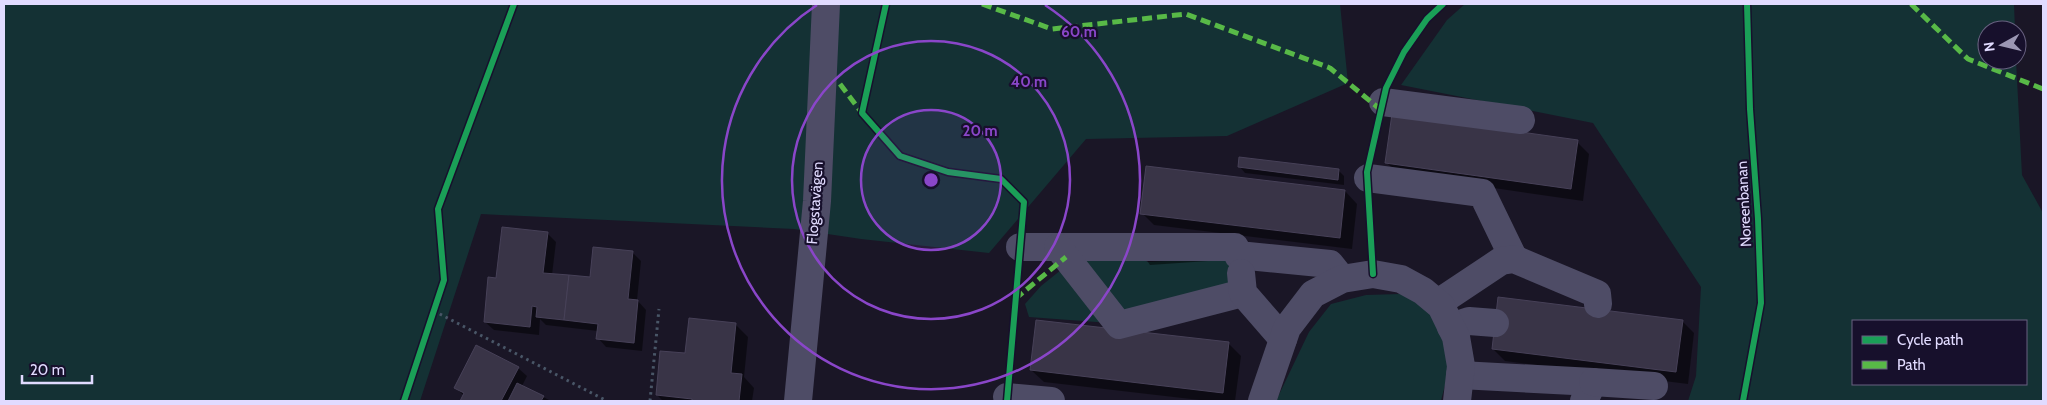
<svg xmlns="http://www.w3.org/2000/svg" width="2047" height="405" viewBox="0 0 2047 405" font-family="Cabin,sans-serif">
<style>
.green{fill:#143134;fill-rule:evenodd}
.shadow{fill:#0007}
.building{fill:#393447;stroke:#474158}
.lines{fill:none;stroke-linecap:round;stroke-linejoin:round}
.path{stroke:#495667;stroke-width:3;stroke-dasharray:2.5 4;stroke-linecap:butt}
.minor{stroke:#4e4c66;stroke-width:28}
.quiet{stroke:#58b947;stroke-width:5;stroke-dasharray:10 5;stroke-linecap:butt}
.cycleway-casing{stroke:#17102c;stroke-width:9}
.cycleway{stroke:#1a9f57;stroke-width:6}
.ring{fill:none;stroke:#8a46c9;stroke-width:2.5}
.labels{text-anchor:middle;stroke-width:4.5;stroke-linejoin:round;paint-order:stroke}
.street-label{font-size:15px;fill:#e1dbff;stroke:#17102c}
.centre{fill:#8a46c9;stroke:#17102c;stroke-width:2.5}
.ring-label{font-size:15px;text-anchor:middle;font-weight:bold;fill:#8a46c9;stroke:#17102c;stroke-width:4.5;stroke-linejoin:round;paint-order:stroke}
</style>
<rect width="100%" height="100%" fill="#1a1626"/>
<g class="green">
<path d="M4,4h1336l8,79 -121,53 -141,3 -97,114 -128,-14 -67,-10 -313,-15 -61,187h-416z"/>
<path d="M1465,4h549l1,26h-28v30h29l6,115 21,38v188h-355l8,-25 5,-89 -108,-164 -192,-38 46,-65zM1853,321h173v63h-173z"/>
<path d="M1065,250l79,1 3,11 59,-3 23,-4 3,27 -108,38z"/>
<path d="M1066,266l44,57 -81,-6 -4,-13 16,-18z"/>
<path d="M1400,294c33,12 46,38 48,73 0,11 -5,24 -7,34h-165l33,-69 22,-28 35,-9z"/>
</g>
<g class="shadow">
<path d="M1577,142l12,12 -6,47 -185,-27 -12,-12z"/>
<path d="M1239,166l99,4 6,6v9l-99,-12z"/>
<path d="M1345,191l12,13 -5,45 -198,-24 -12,-12z"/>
<path d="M547,233l9,9 -4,33 39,4 41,-27 9,9 -4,39 9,10 -4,41 -36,-4 -8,-9v-7l-52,-6 -6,-6 -1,16 -45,-5 -9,-8 13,-42z"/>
<path d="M1148,253l60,1v7l-58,4 -2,-3z"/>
<path d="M1682,321l12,12 -6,51 -183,-23 -12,-12z"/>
<path d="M736,325l12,12 -4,40 10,11 -2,13h-89l-6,-6 29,-40z"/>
<path d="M1228,343l13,13 -6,45h-27l-164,-19 -13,-12z"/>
<path d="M518,368l9,8 -5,10 29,15h-89l2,-5 -8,-8z"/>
</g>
<g class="building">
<path d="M1392,114l186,26 -7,49 -186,-26z"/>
<path d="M1239,157l100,12 -1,11 -100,-13z"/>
<path d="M1146,166l199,24 -5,48 -200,-24z"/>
<path d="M502,227l46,5 -5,41 26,2 -5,45 -28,-3 1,-10 -5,-1 -2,21 -46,-5 4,-45 8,1z"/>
<path d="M593,247l40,4 -5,48 10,1 -4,43 -38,-4 2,-15 -34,-4 5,-45 21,2z"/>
<path d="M1498,297l185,23 -7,52 -184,-23z"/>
<path d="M689,318l47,5 -5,50 11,1 -3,27h-47v-2l-36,-4 4,-44 25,2z"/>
<path d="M1036,320l193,22 -6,51 -193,-23z"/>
<path d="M476,345l43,22 -18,34h-41l4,-8 -10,-5z"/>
<path d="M517,383l27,13 -3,5h-33z"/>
</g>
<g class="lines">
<g class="path">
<path d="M434,311l173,90"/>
<path d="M650,401l9,-92"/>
</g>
<g class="minor">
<path d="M1383,102l138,18"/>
<path d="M1368,178l114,15 32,66"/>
<path d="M1020,247h215l3,8 92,9 12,15"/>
<path d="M1058,247l61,78 124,-32"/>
<path d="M1241,273l2,20 40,46"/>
<path d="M1438,303l63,-42 13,-2 83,35 1,10"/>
<path d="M1451,327l18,-6 26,2"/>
<path d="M1460,375l133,7 -9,19"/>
<path d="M1593,382l61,4"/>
<path d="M1007,397l44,4"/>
<path d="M798,401l19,-200 9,-197"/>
<path d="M1262,401l25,-73 26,-34 29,-15 31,-5 28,5 22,12 18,15 15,31 5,29 -4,35"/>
</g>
<g class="quiet">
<path d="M982,4l70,25 134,-15 144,54 51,42"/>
<path d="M1911,4l57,55 75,30"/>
<path d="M840,84l22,29"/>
<path d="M1015,299l51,-42"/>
</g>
<defs>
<g id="cycleway">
<path d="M886,4l-24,109 38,43 48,16 53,7 23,23 -17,199"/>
<path d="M1373,274l-6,-102 19,-84 18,-36 23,-33 16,-15"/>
<path d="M404,401l40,-121 -6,-71 76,-205"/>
<path d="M1743,401l18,-98 -3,-84 -8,-110 -3,-105"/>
</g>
</defs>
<use href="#cycleway" class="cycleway-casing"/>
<use href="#cycleway" class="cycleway"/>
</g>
<circle cx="931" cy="180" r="70" fill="#8a46c9" fill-opacity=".12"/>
<g class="ring">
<circle cx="931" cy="180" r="70"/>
<circle cx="931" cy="180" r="139"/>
<path d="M1045 5A209 209 0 1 1 817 5"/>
</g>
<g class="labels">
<g class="street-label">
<text transform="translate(815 203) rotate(-86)" y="5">Flogstavägen</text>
<text transform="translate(1744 204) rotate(-93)" y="5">Noreenbanan</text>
</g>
</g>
<circle cx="931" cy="180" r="8" class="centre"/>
<g class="ring-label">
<text x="1079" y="37">60 m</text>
<text x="1029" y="87">40 m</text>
<text x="980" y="136">20 m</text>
</g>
<rect width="2047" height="405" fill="none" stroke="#e1dbff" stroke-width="10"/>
<rect x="1852" y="320" width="175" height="65" fill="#17102c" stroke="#686180"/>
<rect x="1862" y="336" width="25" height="8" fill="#1a9f57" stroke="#686180"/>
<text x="1897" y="345" font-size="15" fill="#e1dbff">Cycle path</text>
<rect x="1862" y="361" width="25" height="8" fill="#58b947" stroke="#686180"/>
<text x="1897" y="370" font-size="15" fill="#e1dbff">Path</text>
<g transform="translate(2002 45) rotate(262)"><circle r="24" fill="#17102c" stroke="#686180"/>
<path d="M0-4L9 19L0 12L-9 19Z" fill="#9b96b3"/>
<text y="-8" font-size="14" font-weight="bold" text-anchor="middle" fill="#e1dbff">N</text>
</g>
<path d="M22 375v8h70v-8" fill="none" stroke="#e1dbff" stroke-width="2.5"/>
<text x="30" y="375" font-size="15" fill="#e1dbff" stroke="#17102c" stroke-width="4" paint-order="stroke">20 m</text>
</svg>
